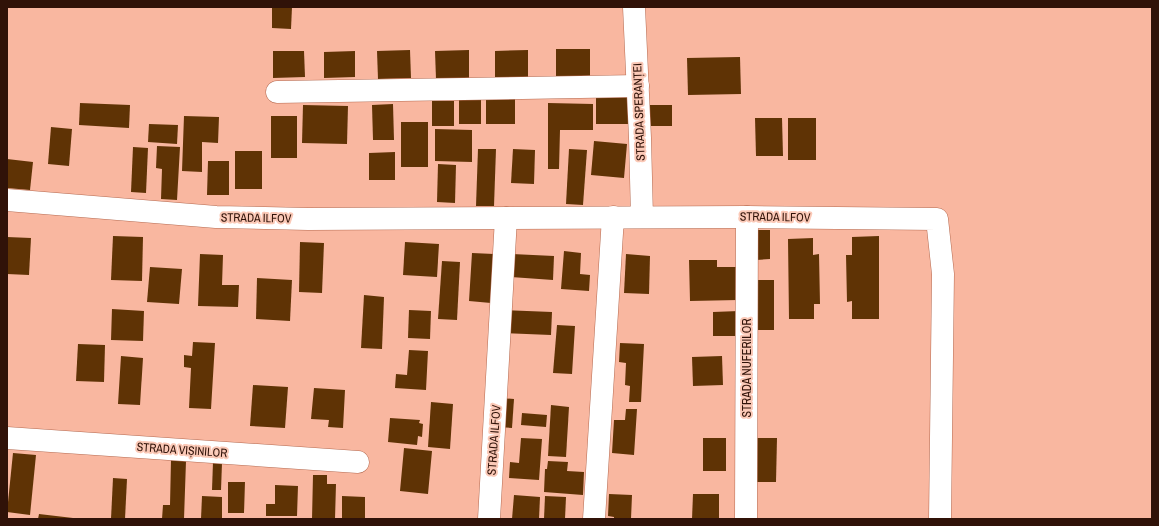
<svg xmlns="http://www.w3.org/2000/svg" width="1159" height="526" viewBox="0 0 1159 526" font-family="'Archivo Narrow',sans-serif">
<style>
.building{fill:#5f3305}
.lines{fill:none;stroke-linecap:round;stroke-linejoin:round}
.minor-casing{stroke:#b56a50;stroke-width:23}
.minor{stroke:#fff;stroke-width:22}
.labels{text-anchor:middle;stroke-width:4;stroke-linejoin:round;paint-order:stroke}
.street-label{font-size:12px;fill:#301208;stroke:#fbc9b7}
</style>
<rect width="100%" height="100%" fill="#f9b7a0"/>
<g class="building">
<path d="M272,7h20l-1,22 -19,-1z"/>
<rect x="556" y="49" width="34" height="28"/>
<path d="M410,50l1,28 -33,1 -1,-28z"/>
<path d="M469,50v28l-33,1 -1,-28z"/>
<path d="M528,50v28l-33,1v-28z"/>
<path d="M273,51h31l1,26 -32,1z"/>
<path d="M355,51v26l-31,1v-26z"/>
<path d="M740,57l1,37 -53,1 -1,-37z"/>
<rect x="596" y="97" width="32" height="27"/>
<rect x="459" y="98" width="22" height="26"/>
<path d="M486,98l29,1v25h-29z"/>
<rect x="432" y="101" width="22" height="25"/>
<path d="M80,103l50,2 -1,23 -50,-3z"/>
<path d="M548,103l45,1v26h-33l-1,39h-11z"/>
<path d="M393,104l1,36h-21l-1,-35z"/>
<path d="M303,105l45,1 -1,38 -45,-1z"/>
<rect x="649" y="105" width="23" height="21"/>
<path d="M184,116l35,1 -1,26 -16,-1v30l-20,-1z"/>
<rect x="271" y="116" width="26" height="42"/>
<path d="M755,118h27l1,38h-27z"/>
<rect x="788" y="118" width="28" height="42"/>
<rect x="401" y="122" width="27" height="45"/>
<path d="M149,124l29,1 -1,19 -29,-2z"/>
<path d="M51,127l21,2 -3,37 -21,-2z"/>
<path d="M435,129l37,1v32l-37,-1z"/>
<path d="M594,141l33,3 -3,34 -33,-3z"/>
<path d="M157,146l23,1 -3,53 -16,-1 1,-30 -6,-1z"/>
<path d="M133,147l15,1 -2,45 -15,-1z"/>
<path d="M478,149h18l-2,57h-18z"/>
<path d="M513,149l22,1 -1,34 -23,-1z"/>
<path d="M569,149l18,1 -4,55 -17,-1z"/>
<rect x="235" y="151" width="27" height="38"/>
<path d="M395,152v28h-26v-27z"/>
<path d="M7,159l26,3 -3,28 -23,-2z"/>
<path d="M208,161h21v34h-22z"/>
<path d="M438,164l18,1 -1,38 -18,-1z"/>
<path d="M756,230h14v29l-14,1z"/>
<path d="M113,236l30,1 -1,44 -31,-1z"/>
<path d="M879,236v83h-27v-18l-5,1 -1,-47h6v-18z"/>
<path d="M7,237l24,1 -2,37 -22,-1z"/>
<path d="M813,238v17l6,-1 1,50h-6v15h-25l-1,-80z"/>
<path d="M300,242l24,1 -2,50 -23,-1z"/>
<path d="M405,242l34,2 -2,33 -34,-2z"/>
<path d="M564,251l17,2 -1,21 10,1 -1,16 -28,-2z"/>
<path d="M472,253l22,1 -3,49 -22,-2z"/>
<path d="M200,254l23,1 -1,30h17l-1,22 -40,-1z"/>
<path d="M512,254l42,2 -1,24 -42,-3z"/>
<path d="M626,254l24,2 -1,38 -25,-1z"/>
<path d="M689,260h28v7h21v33l-48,1z"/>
<path d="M442,261l18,1 -3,58 -19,-1z"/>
<path d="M150,267l32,2 -3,35 -32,-2z"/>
<path d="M257,278l35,2 -2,41 -34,-2z"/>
<path d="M753,280h21v50h-22z"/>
<path d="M364,295l20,2 -2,52 -21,-1z"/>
<path d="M112,309l32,2 -1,30 -32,-1z"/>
<path d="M409,310l22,1 -1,28 -22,-1z"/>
<path d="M505,310l47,2 -1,23 -48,-2z"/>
<path d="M739,311v25h-26v-24z"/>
<path d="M557,325l18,1 -3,48 -19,-1z"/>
<path d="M193,342l22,1 -4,66 -22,-1 2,-40 -7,-1v-12l8,1z"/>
<path d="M620,343l24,1 -3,58h-12l1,-16 -5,-1 1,-22 -7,-1z"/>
<path d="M78,344l27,1 -1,37 -28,-1z"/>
<path d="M409,350l19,1 -2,39 -31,-2 1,-14 11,1z"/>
<path d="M121,356l22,2 -3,47 -22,-1z"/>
<path d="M722,356l1,29 -30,1 -1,-29z"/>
<path d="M253,385l35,2 -3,41 -35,-2z"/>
<path d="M314,388l31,2 -2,38 -15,-1 1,-7 -18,-1z"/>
<path d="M499,398l15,1 -2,29 -15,-1z"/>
<path d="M431,402l22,2 -3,45 -22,-2z"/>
<path d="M551,405l18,2 -3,50 -18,-1z"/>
<path d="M626,409h11l-3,46 -22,-2 2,-33h11z"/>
<path d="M522,413l25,2 -1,12 -25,-2z"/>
<path d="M390,418l30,2 -1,3 4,1 -1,13 -4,-1 -1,9 -29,-3z"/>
<path d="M521,438l21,1 -3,41 -30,-2 1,-16 9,1z"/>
<rect x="703" y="438" width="23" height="33"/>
<path d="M753,438h24l-1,44h-23z"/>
<path d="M404,448l28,3 -4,43 -28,-3z"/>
<path d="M13,453l23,2 -6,60 -23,-3z"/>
<path d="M171,460l15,1 -2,58h-22l1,-14h7z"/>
<path d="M548,461l20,1 -1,9 17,1 -1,23 -39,-3 1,-23h2z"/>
<path d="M213,462l9,1 -1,27h-9z"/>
<path d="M313,475h14v9h9l-1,35h-23z"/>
<path d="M113,478l14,1 -2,40h-14z"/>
<path d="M228,482h17l-1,31h-16z"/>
<path d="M275,485l23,1 -1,30h-31v-12h9z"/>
<path d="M609,494l23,1 -1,24h-17v-2l-6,-1z"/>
<path d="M693,494h26v25h-27z"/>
<path d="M514,495l26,2 -1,22h-27z"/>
<path d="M202,496l20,1v22h-21z"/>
<path d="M342,496l23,1v22h-23z"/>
<path d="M545,496l21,1 -1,22h-21z"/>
<path d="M39,514l34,4v1h-35z"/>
</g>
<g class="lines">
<defs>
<g id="minor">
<path d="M634,7l6,131 2,79"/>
<path d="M277,92l361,-6"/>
<path d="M7,200l209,17 92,2 439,-2 190,2 6,55 -3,245"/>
<path d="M7,438l351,24"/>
<path d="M489,519l17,-301"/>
<path d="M594,519l19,-302"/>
<path d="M746,519l1,-302"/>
</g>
</defs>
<use href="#minor" class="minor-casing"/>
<use href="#minor" class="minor"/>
</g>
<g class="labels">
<g class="street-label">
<text transform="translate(639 112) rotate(-92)" y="4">STRADA SPERANȚEI</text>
<text transform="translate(775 217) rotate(1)" y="4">STRADA ILFOV</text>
<text transform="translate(256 218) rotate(1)" y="4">STRADA ILFOV</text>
<text transform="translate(747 368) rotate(-90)" y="4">STRADA NUFERILOR</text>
<text transform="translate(494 440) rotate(-86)" y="4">STRADA ILFOV</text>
<text transform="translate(182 450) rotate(4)" y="4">STRADA VIȘINILOR</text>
</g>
</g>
<rect width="1159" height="526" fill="none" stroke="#301208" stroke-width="16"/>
</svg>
